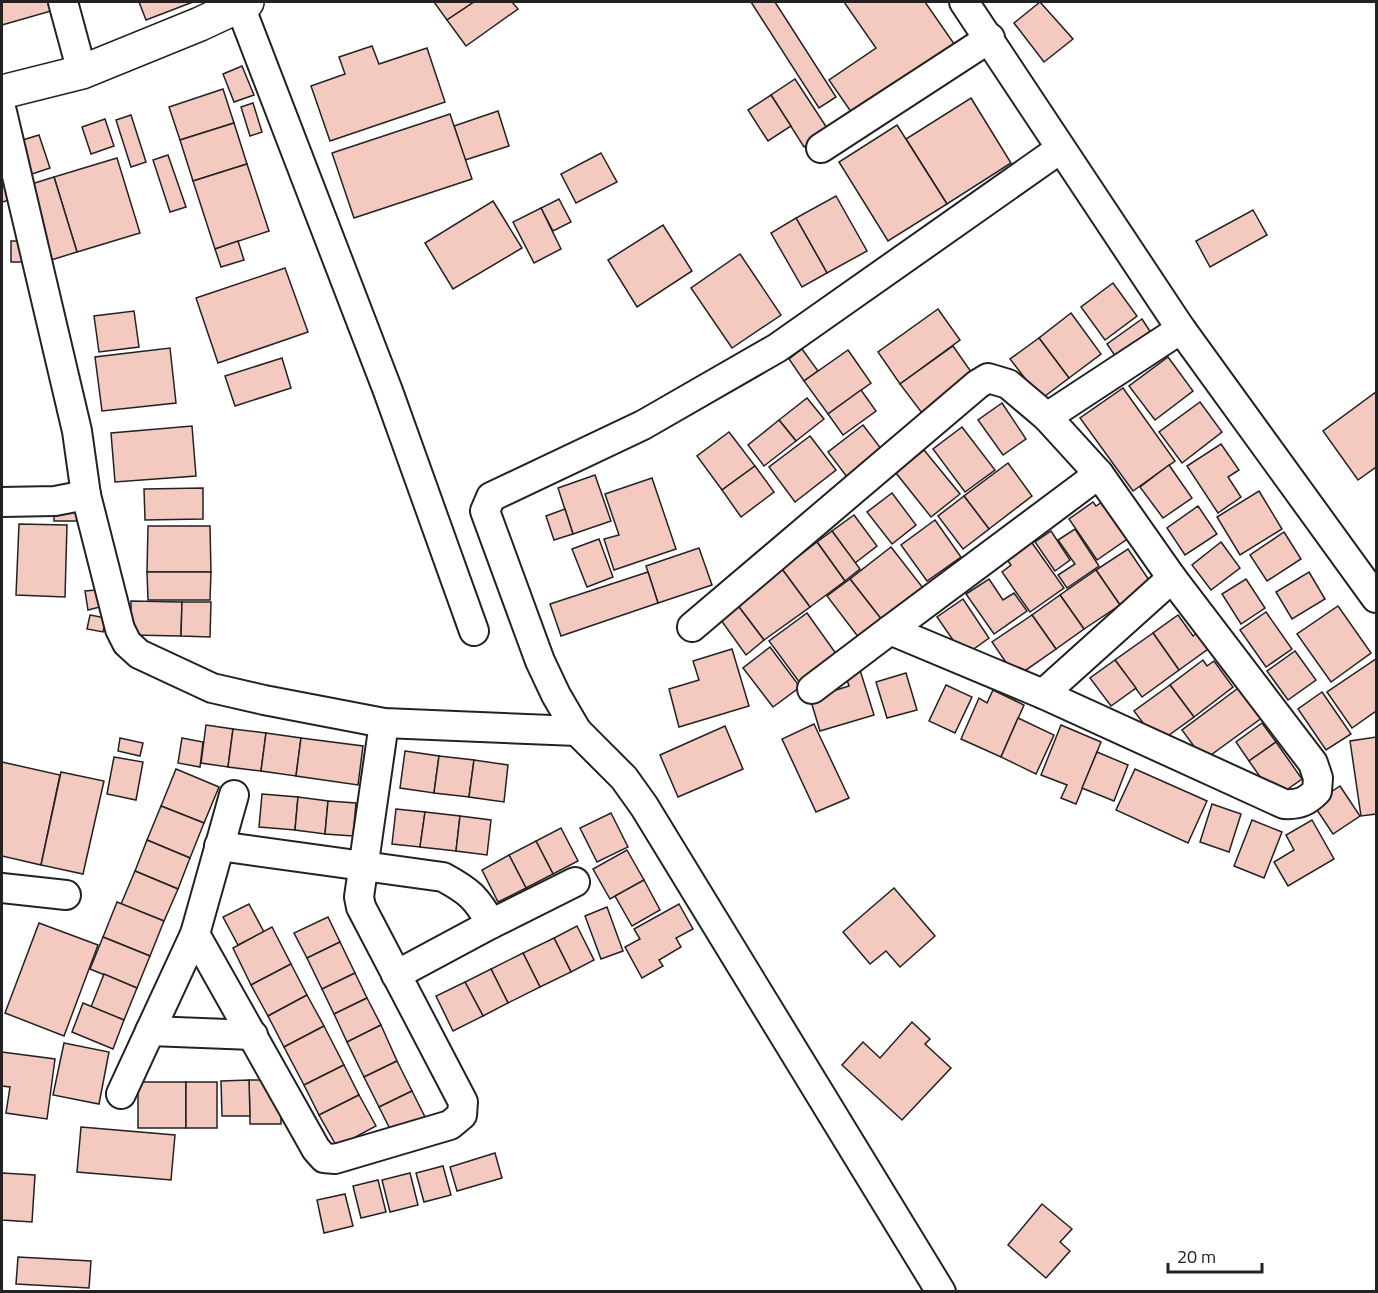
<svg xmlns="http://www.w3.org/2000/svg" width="1378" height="1293" viewBox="0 0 1378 1293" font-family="'Titillium Web',sans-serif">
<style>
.building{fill:#f3c9c0;stroke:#222;stroke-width:1.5}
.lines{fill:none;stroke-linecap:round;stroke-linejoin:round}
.street-casing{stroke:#222;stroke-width:32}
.highway-casing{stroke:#222;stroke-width:36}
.street{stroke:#fff;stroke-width:28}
.highway{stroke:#fff;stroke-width:33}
</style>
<rect width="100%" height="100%" fill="#fff"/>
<g class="building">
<path d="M2,2h46l3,9 -49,14z"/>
<path d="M139,2h54l-47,18z"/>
<path d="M434,2h40l-27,18z"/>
<path d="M474,2h38l6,7 -52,37 -19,-26z"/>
<path d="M751,2h24l61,95 -17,11z"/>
<path d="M844,2h81l32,46 -101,71 -27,-39 47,-32z"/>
<path d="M1040,2l33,37 -29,23 -30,-39z"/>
<path d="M372,46l7,18 48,-16 18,54 -115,39 -19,-55 34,-12 -6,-17z"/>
<path d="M242,66l12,29 -20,7 -11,-28z"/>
<path d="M795,79l34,52 -25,16 -33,-52z"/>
<path d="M223,89l11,34 -54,17 -11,-33z"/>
<path d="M771,95l20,31 -23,15 -20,-31z"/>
<path d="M971,98l40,65 -64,41 -41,-65z"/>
<path d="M253,103l9,29 -12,4 -9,-29z"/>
<path d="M498,111l11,35 -44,14 -11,-34z"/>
<path d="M450,114l22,65 -118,39 -22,-65z"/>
<path d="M131,115l15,47 -15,5 -15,-47z"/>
<path d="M105,119l9,27 -23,8 -9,-27z"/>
<path d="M234,123l13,41 -54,17 -13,-41z"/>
<path d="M897,125l50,79 -59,37 -49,-79z"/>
<path d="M39,135l11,33 -24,8 -10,-34z"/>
<path d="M601,153l16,29 -41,21 -15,-29z"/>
<path d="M168,155l18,52 -16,5 -17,-52z"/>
<path d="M117,158l23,75 -63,19 -23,-75z"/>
<path d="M2,159l12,40 -12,3z"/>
<path d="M247,164l22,67 -54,18 -22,-68z"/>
<path d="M54,177l23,75 -29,9 -23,-75z"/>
<path d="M836,196l31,55 -40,22 -31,-55z"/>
<path d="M559,199l12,23 -18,9 -12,-23z"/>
<path d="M493,201l29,47 -69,41 -28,-46z"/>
<path d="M541,208l20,41 -27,14 -21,-41z"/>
<path d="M1253,210l14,25 -57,32 -14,-26z"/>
<path d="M796,218l31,55 -25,14 -31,-54z"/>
<path d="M663,225l29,46 -55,36 -29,-47z"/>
<rect x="11" y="241" width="15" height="21"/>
<path d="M238,241l6,19 -23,7 -6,-18z"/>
<path d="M740,254l41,61 -49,33 -41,-60z"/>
<path d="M285,268l23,64 -90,31 -22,-65z"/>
<path d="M1113,283l24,33 -32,24 -24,-33z"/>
<path d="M938,309l22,31 -60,44 -22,-32z"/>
<path d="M134,311l5,36 -40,5 -5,-36z"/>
<path d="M1071,313l30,41 -32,24 -30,-40z"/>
<path d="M1142,319l15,23 -35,24 -15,-22z"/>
<path d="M1039,338l30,40 -28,21 -31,-40z"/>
<path d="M953,346l21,30 -52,37 -22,-29z"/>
<path d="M170,348l6,55 -74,8 -7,-54z"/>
<path d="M802,349l16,22 -14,10 -15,-22z"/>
<path d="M848,350l23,33 -43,31 -24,-33z"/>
<path d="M1168,357l25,34 -38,29 -26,-34z"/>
<path d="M282,358l9,30 -56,18 -10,-30z"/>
<path d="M1123,388l52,73 -42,30 -53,-73z"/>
<path d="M861,390l15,21 -33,24 -15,-21z"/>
<path d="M1376,392v75l-18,13 -35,-49z"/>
<path d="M807,398l17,21 -28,22 -17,-21z"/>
<path d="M1200,402l22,30 -40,31 -23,-31z"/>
<path d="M1002,403l24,36 -23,16 -25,-35z"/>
<path d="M779,420l17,21 -32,25 -16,-21z"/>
<path d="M863,425l19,25 -35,27 -19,-25z"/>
<path d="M192,426l4,50 -81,6 -4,-49z"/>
<path d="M962,427l33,43 -30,22 -32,-43z"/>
<path d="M729,432l26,34 -33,24 -25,-34z"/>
<path d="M810,436l26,34 -41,32 -26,-35z"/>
<path d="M1221,444l18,26 -11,7 13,20 -23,16 -31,-47z"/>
<path d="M924,450l36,44 -29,23 -35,-44z"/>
<path d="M1008,463l24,33 -43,33 -25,-33z"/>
<path d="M1169,465l23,33 -29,20 -23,-31z"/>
<path d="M755,466l19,26 -33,25 -19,-27z"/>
<path d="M595,475l16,46 -38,13 -15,-46z"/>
<path d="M652,478l24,71 -62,21 -10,-31 15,-4 -14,-41z"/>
<path d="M203,488v31l-58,1 -1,-31z"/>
<path d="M1259,491l23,38 -42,26 -23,-38z"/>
<path d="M892,493l24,32 -24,19 -25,-32z"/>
<path d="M964,496l25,33 -26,20 -25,-33z"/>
<path d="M1108,498l25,37 -36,25 -28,-41 24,-17 3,4z"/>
<rect x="54" y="506" width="26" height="15"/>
<path d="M1198,506l19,28 -32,21 -18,-27z"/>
<path d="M565,509l8,25 -19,6 -8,-24z"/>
<path d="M854,515l23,31 -22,17 -23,-32z"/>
<path d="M935,520l26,37 -34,24 -26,-36z"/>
<path d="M19,524l48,1 -2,72 -49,-2z"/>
<path d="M148,526h62l1,46h-64z"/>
<path d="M1075,529l24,37 -32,22 -9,-13 17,-11 -17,-24z"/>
<path d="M832,531l28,38 -15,12 -28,-39z"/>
<path d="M1051,531l19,29 -15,11 -20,-29z"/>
<path d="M1284,532l17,27 -34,22 -17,-26z"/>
<path d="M599,539l14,38 -26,10 -15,-38z"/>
<path d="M1030,540l34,48 -34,24 -28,-40 9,-7 -6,-8z"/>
<path d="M817,542l28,39 -35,26 -28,-38z"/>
<path d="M1221,542l19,26 -29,22 -19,-25z"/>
<path d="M891,547l32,41 -41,32 -32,-41z"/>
<path d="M699,548l13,37 -54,18 -12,-37z"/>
<path d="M1128,549l23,34 -31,22 -24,-35z"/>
<path d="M782,569l28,38 -46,33 -28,-37z"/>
<path d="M1096,570l24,35 -36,24 -24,-34z"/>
<path d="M147,572h64l-1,28h-62z"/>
<path d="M648,572l10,31 -97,33 -11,-32z"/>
<path d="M1309,572l16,27 -33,20 -16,-27z"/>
<path d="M850,579l32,41 -23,18 -32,-42z"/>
<path d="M989,579l14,21 11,-7 13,18 -33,23 -28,-40z"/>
<path d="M1246,579l19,29 -24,16 -19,-30z"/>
<path d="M96,590l4,17 -12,3 -3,-19z"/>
<path d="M1060,595l24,34 -28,20 -24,-34z"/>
<path d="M963,599l26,39 -25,18 -27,-39z"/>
<path d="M131,601l51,1 -1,34 -50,-1z"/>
<path d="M182,602h29l-1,35 -29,-1z"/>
<path d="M736,603l28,37 -18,15 -28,-39z"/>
<path d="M1338,606l33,47 -40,29 -34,-48z"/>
<path d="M1266,612l26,37 -26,18 -26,-37z"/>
<path d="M807,613l30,42 -37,28 -31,-42z"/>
<path d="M90,615l16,3 -3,14 -16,-3z"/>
<path d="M1032,615l24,34 -40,28 -24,-35z"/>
<path d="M1178,615l15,21 10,-8 12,16 -36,26 -26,-37z"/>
<path d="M1153,633l26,37 -37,27 -27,-37z"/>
<path d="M770,647l30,40 -27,20 -30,-39z"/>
<path d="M732,649l17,57 -70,21 -10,-38 30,-9 -6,-19z"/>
<path d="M1295,651l21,29 -28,20 -21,-29z"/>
<path d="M1376,659v52l-24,17 -25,-36z"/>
<path d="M1115,660l21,28 -25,18 -21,-28z"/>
<path d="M1203,660l4,6 7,-5 19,26 -39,30 -24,-32z"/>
<path d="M860,670l14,45 -54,16 -10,-33 39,-12 -4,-12z"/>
<path d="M906,673l11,37 -30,8 -11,-36z"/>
<path d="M946,685l26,12 -17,36 -26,-12z"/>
<path d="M1170,685l24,32 -36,26 -24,-32z"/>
<path d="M1241,686l22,31 -59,43 -22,-30z"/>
<path d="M993,690l31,15 -23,52 -40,-18 18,-41 8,5z"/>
<path d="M1322,692l29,42 -25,16 -28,-41z"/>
<path d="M1018,718l36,17 -18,39 -35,-17z"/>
<path d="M1262,723l14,19 -27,19 -13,-19z"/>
<path d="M814,724l35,74 -33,14 -34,-73z"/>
<path d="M206,725l27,4 -5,38 -27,-4z"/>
<path d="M1061,725l40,17 -25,62 -15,-6 6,-13 -26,-10z"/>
<path d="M725,726l18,43 -65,28 -18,-42z"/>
<path d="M233,729l33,4 -5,38 -33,-4z"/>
<path d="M266,733l35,5 -5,38 -35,-5z"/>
<path d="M1376,737v77l-15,2 -11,-75z"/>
<path d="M120,738l23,5 -3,13 -22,-5z"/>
<path d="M182,738l21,4 -3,25 -22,-4z"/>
<path d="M301,738l62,8 -5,39 -62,-9z"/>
<path d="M1276,742l26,37 -27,19 -26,-37z"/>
<path d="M405,751l34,5 -5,37 -34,-5z"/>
<path d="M1097,752l31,13 -14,36 -32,-13z"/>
<path d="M439,756l35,4 -5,37 -35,-4z"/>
<path d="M114,757l29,5 -7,38 -29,-6z"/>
<path d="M474,760l34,5 -4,37 -35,-5z"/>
<path d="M2,762l58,13 -19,90 -39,-9z"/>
<path d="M176,769l43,18 -15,36 -43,-17z"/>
<path d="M1135,769l72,32 -19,42 -72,-33z"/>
<path d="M61,772l43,9 -21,93 -42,-9z"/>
<path d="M1340,786l20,30 -27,18 -20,-30z"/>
<path d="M262,794l36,3 -3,33 -36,-3z"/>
<path d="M298,797l30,4 -3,33 -30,-4z"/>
<path d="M328,801l28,2 -3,33 -28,-2z"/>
<path d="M1212,804l29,10 -12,38 -29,-10z"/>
<path d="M161,806l43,17 -14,35 -43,-18z"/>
<path d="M396,809l29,3 -5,35 -28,-3z"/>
<path d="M425,812l35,4 -4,35 -36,-4z"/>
<path d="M611,813l17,34 -31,15 -17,-34z"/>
<path d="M460,816l31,4 -4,35 -31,-4z"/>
<path d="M1252,820l30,12 -18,46 -30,-12z"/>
<path d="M1312,820l22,39 -46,27 -14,-24 20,-12 -8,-15z"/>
<path d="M561,828l17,33 -25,13 -17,-33z"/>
<path d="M147,840l43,18 -12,31 -43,-18z"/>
<path d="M536,841l17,33 -27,14 -17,-33z"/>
<path d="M627,850l17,30 -34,19 -17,-30z"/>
<path d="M509,855l17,33 -28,14 -16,-32z"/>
<path d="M135,871l43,18 -14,32 -43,-17z"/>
<path d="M644,880l16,30 -28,16 -17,-30z"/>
<path d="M894,888l41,48 -35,31 -14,-16 -16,13 -27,-32z"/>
<path d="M117,902l47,19 -14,35 -47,-19z"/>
<path d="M249,904l15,28 -26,13 -15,-28z"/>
<path d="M679,904l14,25 -17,9 5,9 -22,13 4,6 -21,12 -17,-31 15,-8 -6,-10z"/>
<path d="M607,907l16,44 -22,8 -16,-43z"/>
<path d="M328,917l12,25 -33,16 -13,-25z"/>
<path d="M39,923l59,22 -34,91 -59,-23z"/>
<path d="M577,926l17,34 -23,12 -17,-34z"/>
<path d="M272,927l19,37 -40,21 -18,-37z"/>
<path d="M103,937l47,19 -13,32 -47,-19z"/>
<path d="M554,938l17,34 -31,15 -17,-34z"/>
<path d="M340,942l15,31 -33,16 -15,-31z"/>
<path d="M523,953l17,34 -32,16 -17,-34z"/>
<path d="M291,964l16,31 -39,21 -17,-31z"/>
<path d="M491,969l17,34 -25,13 -18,-34z"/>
<path d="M355,973l12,25 -33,16 -12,-25z"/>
<path d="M104,974l33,14 -13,32 -33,-13z"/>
<path d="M465,982l18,34 -30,15 -17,-35z"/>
<path d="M307,995l17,31 -40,21 -16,-31z"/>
<path d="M367,998l14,27 -34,17 -13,-28z"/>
<path d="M83,1003l41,17 -11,29 -41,-17z"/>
<path d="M912,1022l18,17 -5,5 26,24 -49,52 -60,-55 21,-23 17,16z"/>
<path d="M381,1025l16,36 -33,16 -17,-35z"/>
<path d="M324,1026l20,39 -40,20 -20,-38z"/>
<path d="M64,1043l45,9 -10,52 -46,-9z"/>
<path d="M2,1052l53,7 -8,60 -41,-6 4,-26 -8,-1z"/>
<path d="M397,1061l15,30 -33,16 -15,-30z"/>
<path d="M344,1065l15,30 -40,20 -15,-30z"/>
<path d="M249,1080h16l16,31v13h-31z"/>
<path d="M249,1080l1,36h-28l-1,-35z"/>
<rect x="138" y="1082" width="48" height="46"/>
<rect x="186" y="1082" width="31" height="46"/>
<path d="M412,1091l15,30 -33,16 -15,-30z"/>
<path d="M359,1095l17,31 -39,21 -18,-32z"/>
<path d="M81,1127l94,8 -4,45 -94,-8z"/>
<path d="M495,1153l7,25 -45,13 -7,-24z"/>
<path d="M443,1166l8,29 -27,7 -8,-29z"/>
<path d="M2,1173l33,2 -3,47 -30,-2z"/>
<path d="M410,1173l8,32 -28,7 -8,-32z"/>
<path d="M378,1180l8,32 -25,6 -8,-32z"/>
<path d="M345,1194l8,32 -29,7 -7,-33z"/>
<path d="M1042,1204l30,25 -12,13 10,9 -24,27 -38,-33z"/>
<path d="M18,1257l73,4 -2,27 -73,-4z"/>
</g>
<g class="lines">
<defs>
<g id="street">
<path d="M63,2l19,70"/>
<path d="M964,2l217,327 195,269"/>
<path d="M240,6l148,385 86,240"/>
<path d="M2,112l75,319 9,64 34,134 7,14 12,11 73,34 52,12 120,23 193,8"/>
<path d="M821,148l169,-110"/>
<path d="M2,502l53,-1 31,-6"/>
<path d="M692,627l286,-243 10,-6 20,6 39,33"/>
<path d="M890,630l209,-156"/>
<path d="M812,689l78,-59 153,64 241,110c16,1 23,-3 33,-13l1,-13 -5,-15 -141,-185 -73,-104 -52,-57 134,-88"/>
<path d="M1043,694l129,-116"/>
<path d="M234,795l-39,139 121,215 8,9 11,1 115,-34 12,-10 1,-13 -102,-195 -2,-10 25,-174"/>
<path d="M219,846l224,31c26,14 34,21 48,47l-95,51"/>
<path d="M2,888l64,7"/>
<path d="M491,924l84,-42"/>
<path d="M150,1031l103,4"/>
<path d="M121,1094l74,-160"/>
<path d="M941,1292l-297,-486 -20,-28 -47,-47 -21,-36 -16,-34 -55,-150 6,-14 152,-72 134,-77 283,-199"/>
</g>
<path id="highway" d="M2,92l80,-20 118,-48 47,-22"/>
</defs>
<use href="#street" class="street-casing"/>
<use href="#highway" class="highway-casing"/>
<use href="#street" class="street"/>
<use href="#highway" class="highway"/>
</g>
<rect width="1378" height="1293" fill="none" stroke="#222222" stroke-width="6"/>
<path d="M1168 1263v9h94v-9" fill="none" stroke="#222222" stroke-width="3"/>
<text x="1177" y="1263" font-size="18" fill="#222222" stroke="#ffffff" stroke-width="4.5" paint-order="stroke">20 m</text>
</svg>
